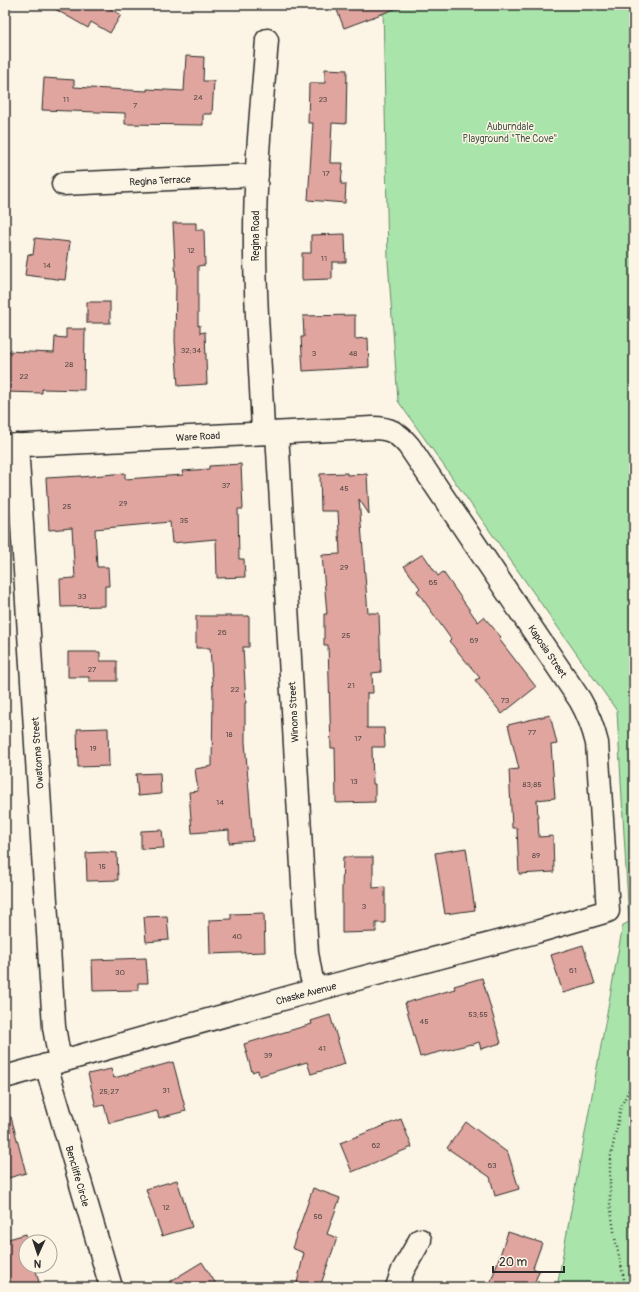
<svg xmlns="http://www.w3.org/2000/svg" width="639" height="1292" viewBox="0 0 639 1292" font-family="Pangolin,sans-serif">
<style>
.green{fill:#a9e4aa;stroke:#6a886a}
.building{fill:#dfa59e;stroke:#2b2b2b}
.lines{fill:none;stroke-linecap:round;stroke-linejoin:round}
.minor-casing{stroke:#2b2b2b;stroke-width:25}
.path{stroke:#2b2b2b;stroke-width:2.5;stroke-dasharray:1 3;stroke-linecap:butt}
.minor{stroke:#fcf5e5;stroke-width:22}
.labels{text-anchor:middle;stroke-width:3;stroke-linejoin:round;paint-order:stroke}
.number-label{font-size:8px;fill:#584a48}
.park-label{font-size:10px;fill:#4a594b;stroke:#fcf5e5}
.street-label{font-size:10px;fill:#2b2b2b;stroke:#fcf5e5}
</style>
<rect width="100%" height="100%" fill="#fcf5e5"/>
<filter id="ink" filterUnits="userSpaceOnUse"><feTurbulence type="fractalNoise" baseFrequency=".025" numOctaves="2"/><feDisplacementMap in="SourceGraphic" scale="8" xChannelSelector="R" yChannelSelector="G"/><feConvolveMatrix kernelMatrix="1 2 1 2 8 2 1 2 1" color-interpolation-filters="sRGB"/></filter>
<g filter="url(#ink)">
<path class="green" d="M383,5h251v1282h-77l66,-362 6,-3 -12,-211 -219,-310 -10,-140z"/>
<g class="building">
<path d="M48,5h56l17,10 -11,18 -19,-11 -3,6z"/>
<path d="M335,5h65v2l-56,21z"/>
<path d="M186,56l18,1 -1,24h11l-2,33h-9v11l-78,-1v-11l-83,-3 2,-32 30,2v7l16,1 57,3v-2l37,2z"/>
<path d="M325,69l22,1 -1,54 -14,-1 -2,40h13l-2,21h5l-1,19 -37,-3 5,-77h-5l1,-40h16z"/>
<path d="M173,223h23v7h8l1,35 -7,1v60l2,-1v8l5,-1 2,52 -29,2 -3,-45 1,-57z"/>
<path d="M345,234l1,28h-14v17l-30,1v-27h9v-18z"/>
<path d="M35,238l35,4 -5,38 -40,-5 3,-21 5,1z"/>
<rect x="87" y="302" width="23" height="21"/>
<path d="M355,315v24l13,-1 1,29 -66,4 -2,-34h3l-1,-21z"/>
<path d="M66,329h19l-1,61 -42,-1v4l-37,-1v-41l49,2 1,-16 11,1z"/>
<path d="M241,464l2,45h-5l1,50h5l1,18 -28,1 -1,-39 -44,4 -2,-21 -75,7 2,38h11l1,19h-4v20l-44,1 -1,-28 15,-1 -3,-50 -23,2 -3,-52 35,-2v1l44,-4v6l58,-4 -1,-4 27,-2v-3z"/>
<path d="M347,473v2l20,-1 2,40 -10,-15 9,114h11l2,59 -9,1 1,20h-6v35h17l1,19h-13l1,37h2v18l-39,1 -1,-55h-4l-3,-103h-4v-31h3l-5,-59 18,-1 -2,-43h-17l-1,-37z"/>
<path d="M423,554l15,22 5,-4 35,50 6,-5 17,20 -2,2 37,48 -34,27 -27,-34 5,-2 -31,-37 2,-2 -34,-48 3,-3 -16,-22z"/>
<path d="M196,616h53v31h-6l3,56h-1v39l8,99 -24,2v-13l-37,3 -3,-41 9,-1 -3,-22 17,-3 1,-74 -3,-44h-14z"/>
<path d="M68,652h32v9h17v20h-28v-4h-21z"/>
<path d="M550,715l7,29 -6,1 4,53 -18,2 2,37 14,-1 1,36 -35,2 -2,-46h-5l-3,-58 10,-1 -11,-44z"/>
<path d="M108,728l1,38 -31,1 -1,-38z"/>
<path d="M160,773l1,21 -23,2 -2,-22z"/>
<path d="M162,830l2,18 -23,1v-18z"/>
<path d="M466,848l9,62 -30,4 -10,-61z"/>
<path d="M104,852l13,1 1,27 -31,1 -1,-28z"/>
<path d="M343,857h30v31l12,-1v36h-9v9l-34,1v-45z"/>
<path d="M264,913l1,39 -55,2 -1,-34 22,-1v-5z"/>
<path d="M167,916l2,24 -23,2 -2,-25z"/>
<path d="M583,945l12,39 -32,9 -12,-38z"/>
<path d="M146,958l2,25h-10v7l-45,1 -1,-31z"/>
<path d="M482,978l19,65 -20,6 -2,-7 -8,3v-1l-51,13 -15,-54 50,-14 -1,-3z"/>
<path d="M330,1015l15,49 -34,10 -4,-12 -48,14 -1,-6 -6,2 -8,-28 68,-20 -1,-3z"/>
<path d="M173,1062l13,49 -27,7 -2,-7 -48,12 -5,-18 -8,2 -8,-33 23,-5 3,9z"/>
<path d="M5,1117h6l15,56 -21,6z"/>
<path d="M401,1119l11,28 -60,25 -12,-29z"/>
<path d="M466,1122l42,31 11,36 -24,7 -5,-19 -43,-29z"/>
<path d="M177,1180l15,47 -30,9 -16,-47z"/>
<path d="M313,1188l27,10 -13,36 10,4 -17,49h-24l8,-34 -12,-5z"/>
<path d="M508,1232l34,11 -9,25 6,3 -6,16h-44z"/>
<path d="M26,1234l2,8h-2v24h9l5,21h-30l-5,-17v-30z"/>
<path d="M202,1262l16,25h-57z"/>
</g>
<g class="lines">
<defs>
<g id="minor">
<path d="M63,184l194,-9"/>
<path d="M263,433c-2,-66 -9,-133 -8,-200 0,-64 7,-129 12,-193"/>
<path d="M277,433l30,520 4,22 4,15"/>
<path d="M17,445l37,582 4,23 4,10"/>
<path d="M5,446l368,-18c17,0 25,5 36,18l171,254c8,14 13,27 17,43l11,168 -72,21 -221,58 -310,87"/>
<path d="M46,1065l65,222"/>
<path d="M397,1287l6,-17 17,-30"/>
</g>
</defs>
<use href="#minor" class="minor-casing"/>
<path class="path" d="M624,1287v-8l-9,-41 -5,-35v-43l11,-54 13,-26"/>
<use href="#minor" class="minor"/>
</g>
</g>
<g class="labels">
<g class="number-label">
<text x="198" y="100">24</text>
<text x="66" y="102">11</text>
<text x="323" y="102">23</text>
<text x="135" y="108">7</text>
<text x="326" y="176">17</text>
<text x="191" y="253">12</text>
<text x="324" y="261">11</text>
<text x="47" y="268">14</text>
<text x="191" y="353">32;34</text>
<text x="314" y="356">3</text>
<text x="353" y="356">48</text>
<text x="69" y="367">28</text>
<text x="24" y="379">22</text>
<text x="226" y="488">37</text>
<text x="344" y="491">45</text>
<text x="123" y="506">29</text>
<text x="67" y="509">25</text>
<text x="184" y="523">35</text>
<text x="344" y="570">29</text>
<text x="433" y="585">65</text>
<text x="82" y="599">33</text>
<text x="222" y="635">26</text>
<text x="346" y="638">25</text>
<text x="474" y="643">69</text>
<text x="92" y="672">27</text>
<text x="351" y="688">21</text>
<text x="235" y="692">22</text>
<text x="505" y="703">73</text>
<text x="532" y="735">77</text>
<text x="229" y="737">18</text>
<text x="358" y="741">17</text>
<text x="93" y="751">19</text>
<text x="354" y="784">13</text>
<text x="532" y="787">83;85</text>
<text x="220" y="805">14</text>
<text x="536" y="858">89</text>
<text x="102" y="869">15</text>
<text x="364" y="909">3</text>
<text x="237" y="939">40</text>
<text x="573" y="973">61</text>
<text x="120" y="975">30</text>
<text x="478" y="1017">53;55</text>
<text x="424" y="1024">45</text>
<text x="322" y="1051">41</text>
<text x="268" y="1058">39</text>
<text x="166" y="1093">31</text>
<text x="109" y="1094">25;27</text>
<text x="376" y="1148">62</text>
<text x="492" y="1168">63</text>
<text x="166" y="1210">12</text>
<text x="318" y="1219">56</text>
</g>
<g class="park-label">
<text x="510" y="130">Auburndale<tspan x="510" dy="12">Playground "The Cove"</tspan></text>
</g>
<g class="street-label">
<text transform="translate(160 180) rotate(-3)" y="4">Regina Terrace</text>
<text transform="translate(255 236) rotate(-90)" y="4">Regina Road</text>
<text transform="translate(198 436) rotate(-3)" y="4">Ware Road</text>
<text transform="translate(548 651) rotate(56)" y="4">Kaposia Street</text>
<text transform="translate(293 712) rotate(-93)" y="4">Winona Street</text>
<text transform="translate(37 753) rotate(-94)" y="4">Owatonna Street</text>
<text transform="translate(306 993) rotate(-15)" y="4">Chaske Avenue</text>
<text transform="translate(78 1176) rotate(74)" y="4">Bencliffe Circle</text>
</g>
</g>
<rect width="639" height="1292" fill="none" stroke="#fcf5e5" stroke-width="20"/>
<rect x="10" y="10" width="619" height="1272" fill="none" stroke="#2b2b2b" stroke-width="1.5" filter="url(#ink)"/>
<g transform="translate(38 1254) rotate(183)"><circle r="19" fill="#fcf5e5" stroke="#a8a49b"/>
<path d="M0-3L7 15L0 10L-7 15Z" fill="#2b2b2b"/>
<text y="-6" font-size="11" font-weight="bold" text-anchor="middle" fill="#2b2b2b">N</text>
</g>
<path d="M493 1266v6h71v-6" fill="none" stroke="#2b2b2b" stroke-width="2"/>
<text x="499" y="1266" font-size="12" fill="#2b2b2b" stroke="#fcf5e5" stroke-width="3" paint-order="stroke">20 m</text>
</svg>
